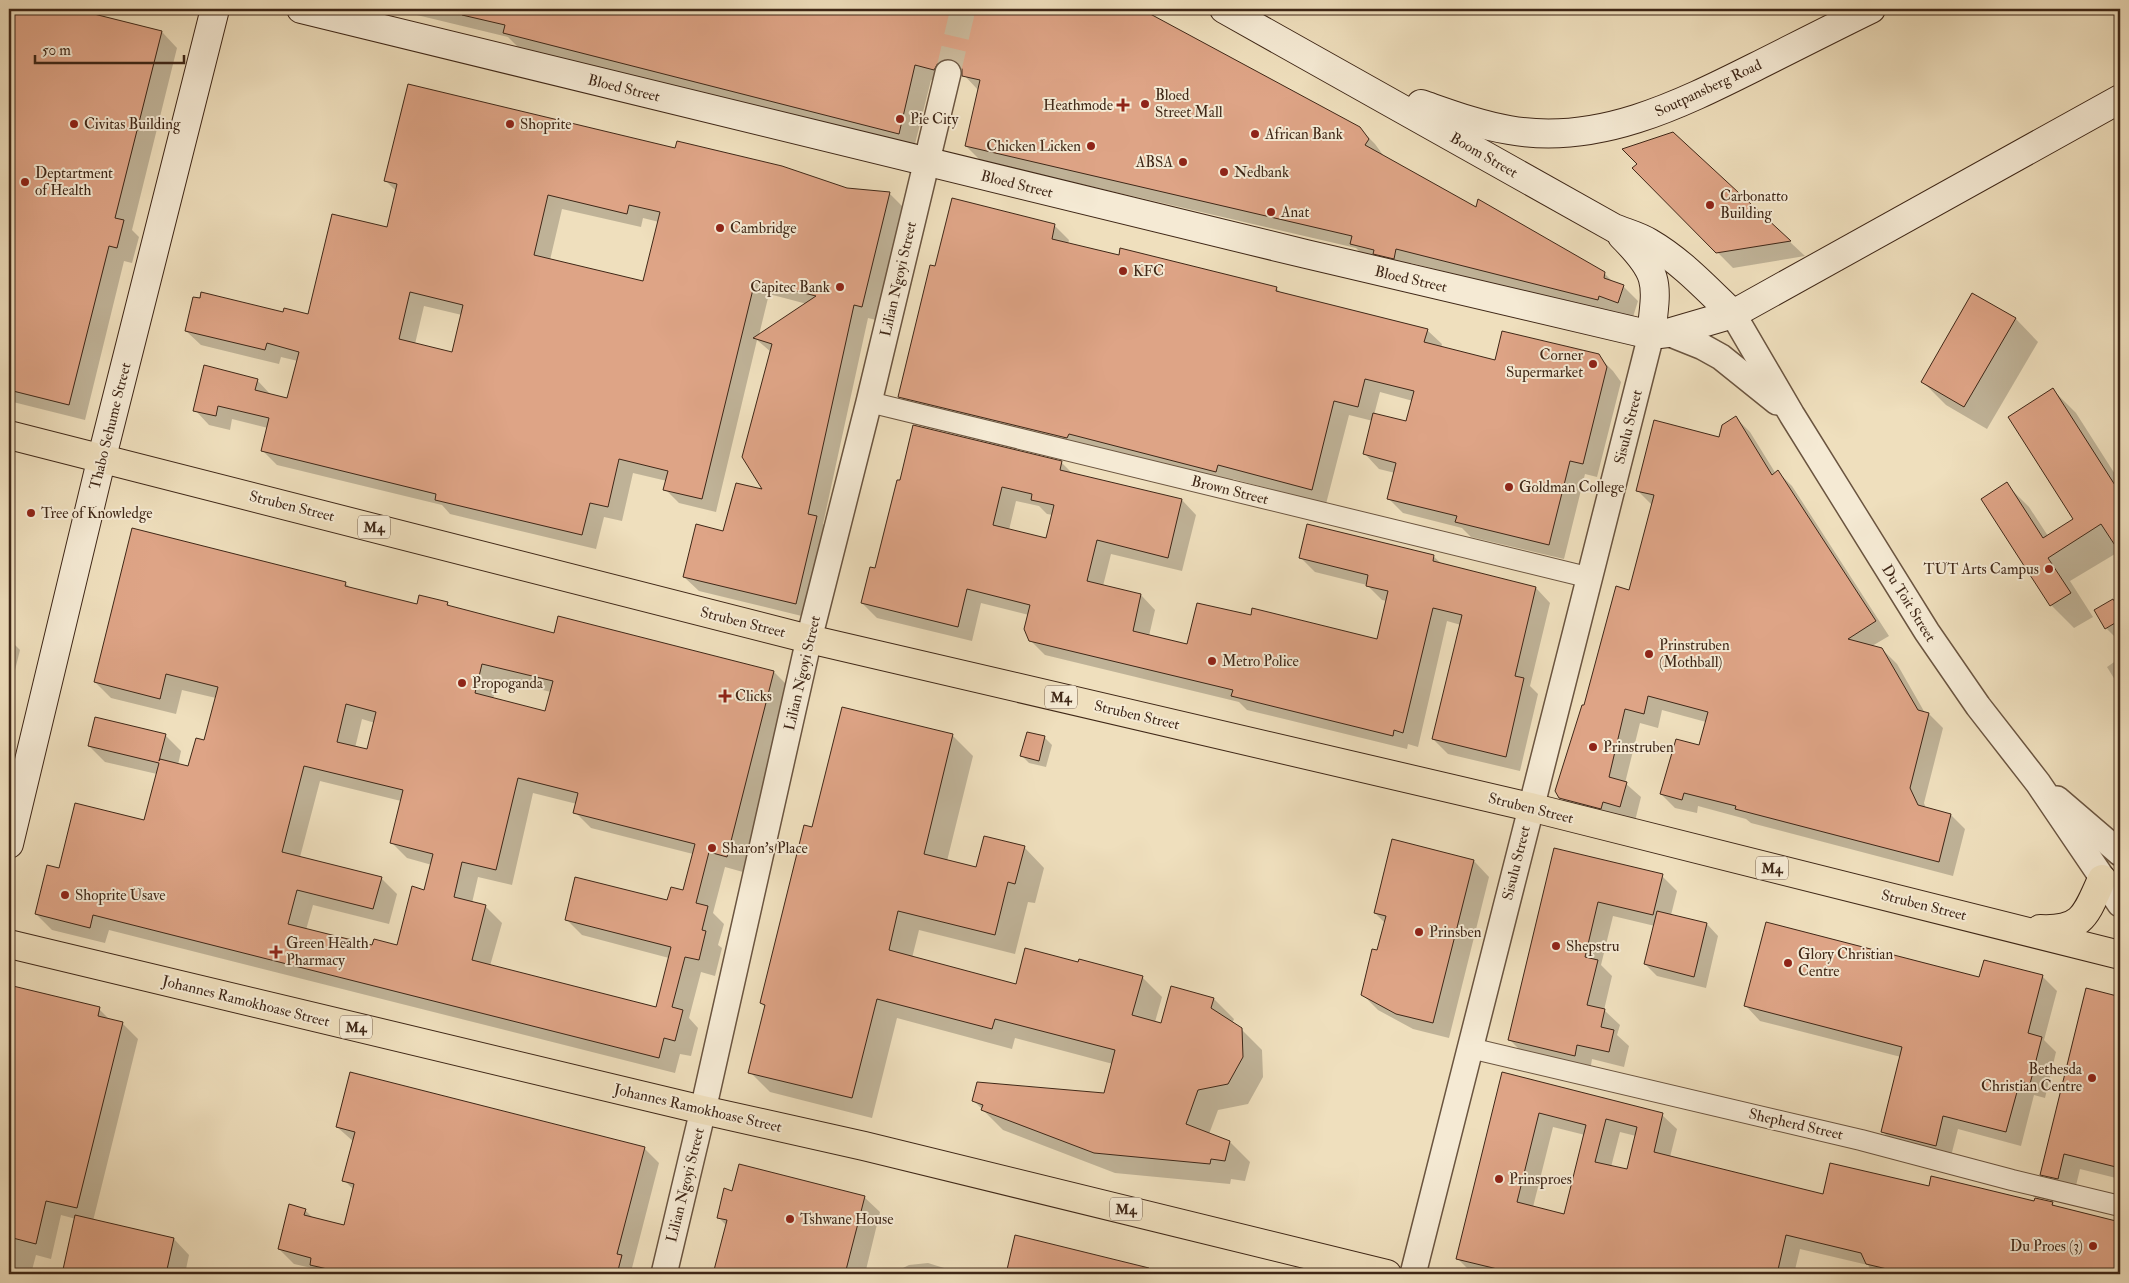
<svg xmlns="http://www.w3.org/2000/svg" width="2129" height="1283" viewBox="0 0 2129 1283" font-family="'IM FELL Double Pica',serif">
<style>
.shadow{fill:#0003;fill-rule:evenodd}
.building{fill:#dea486;stroke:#3f2717;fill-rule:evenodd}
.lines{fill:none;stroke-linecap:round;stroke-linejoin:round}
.tertiary-tunnel{stroke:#ccba9c;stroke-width:25;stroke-dasharray:25 12;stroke-linecap:butt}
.minor-casing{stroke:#6b5540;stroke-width:22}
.tertiary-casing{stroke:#6b5540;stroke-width:28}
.secondary-casing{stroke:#3f2717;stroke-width:30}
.primary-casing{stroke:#3f2717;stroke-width:30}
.minor{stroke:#f5ead4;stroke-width:20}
.tertiary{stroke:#f5ead4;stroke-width:25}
.secondary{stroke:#f5ead4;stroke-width:28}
.primary{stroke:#efdfbd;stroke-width:28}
.poi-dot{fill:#8f2418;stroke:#f5ead4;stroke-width:2}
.labels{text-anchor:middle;stroke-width:4;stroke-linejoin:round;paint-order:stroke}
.shield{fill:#f5ead4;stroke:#766250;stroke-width:1}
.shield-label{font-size:14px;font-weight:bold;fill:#3f2717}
.street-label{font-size:15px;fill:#3f2717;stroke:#f5ead4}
.poi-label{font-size:15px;fill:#3f2717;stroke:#f5ead4;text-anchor:start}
</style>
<rect width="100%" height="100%" fill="#efdfbd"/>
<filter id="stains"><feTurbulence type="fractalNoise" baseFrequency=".004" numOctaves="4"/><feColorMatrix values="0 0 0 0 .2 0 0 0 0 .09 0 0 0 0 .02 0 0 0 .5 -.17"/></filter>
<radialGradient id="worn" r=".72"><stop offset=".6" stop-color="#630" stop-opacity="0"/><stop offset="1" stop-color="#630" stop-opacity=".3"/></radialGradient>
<g class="shadow">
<path d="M9,9h60l93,23 15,16 -45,182 7,7 -7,26 -8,-2 -39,159 -76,-19z"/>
<path d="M392,9h746l221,119 16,16 8,11 -1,1 95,53 127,64 10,10 9,3 15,15 -5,16 -19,-6 -1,3 -202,-51 -2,10 -42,-14 -11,-11 -375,-87 -15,-15 13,-55 -16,-17h-3l-11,10 -18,-4 -17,68 -395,-100 -11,-11z"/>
<path d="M1672,134l118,108 15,14 -72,12 -99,-100z"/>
<path d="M386,181l461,8 42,4 15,15 -28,112 -8,-2 -45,206 7,7 -20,87 -111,-27 -15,-14 81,-86 6,-139 -14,-12 -41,172 -37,-9 -14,-14 2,-8 -34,-8 -11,48 -18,-4 -8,32 -146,-35 -8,-9 -165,-40 -14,-14 5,-23 -36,-9 -2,11 -21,-5 -14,-15 62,-30 14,15 17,5 10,-39 -17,-4 -2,7 -78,-19 -15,-14 98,-17 25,1 79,-87 9,-36zM562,209l79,18 2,-9 16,4 -15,60 -94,-22zM769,294l38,10 -48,31zM424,306l38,9 -10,38 -37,-9z"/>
<path d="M1054,225l15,15 -1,4 52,13 156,31 6,6 145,36 15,14 -1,4 55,14 102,-6 15,15 8,11 -24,95 -12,-3 -21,85 -93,-22 -9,-9 -59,-15 -14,-14 6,-26 -16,-4 -14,-15 8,-33 -24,-6 -23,89 -93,-25 -2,6 -317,-74 -15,-15 37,-129zM1380,392l33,9 -6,22 -33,-8z"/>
<path d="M1972,294l44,25 22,23 -51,87 -41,-24 -23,-23z"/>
<path d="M2053,390l23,23 44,69v69l-50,30 23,36 -19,11 -23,-23 -68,-106 23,-15 23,23 19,29 27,-17z"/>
<path d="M1736,418l14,14 26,42 2,-2 14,14 97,150 -17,10 10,3 15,15 28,49 4,1 14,14 -19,75 2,6 25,6 14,14 -12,47 -202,-53 -5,-4 -48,-13 -1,7 -22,-5 -14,-14 39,-47 6,-25 -44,-12 -4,18 -18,-5 -15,60 16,14 -6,24 -60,-9 -15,-15 70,-205 22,-87 -15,-15 83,-52z"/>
<path d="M1061,462l12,12 109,26 14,15 -14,56 -71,-17 -8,32 38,9 14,15 -6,26 39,10 63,-29 127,23 9,-39 -5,-1 -15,-15 -52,-13 -15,-15 133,-1 10,9 93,23 14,15 -20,83 8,8 -18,77 -72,-17 -15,-15 28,-114 -14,-4 -29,126 -10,-3 -1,5 -160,-39 -8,-8 -194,-47 -15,-15 -1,-25 -48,-12 -9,38 -95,-23 -15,-15 14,-33 22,-89zM1016,501l23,5 8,8 6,1 -6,24 -38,-9z"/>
<path d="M345,583l7,6 66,17 29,-3 5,5 103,26 219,38 16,16 -47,184 -18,-5 -12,46 11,11 -6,21 4,3 -7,28 -14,-4 -12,46 9,10 -7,28 -11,-2 -5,19 -566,-143 -4,13 -53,-13 -16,-16 24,-45 85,-47 12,-48 -52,-12 -16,-16 76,-11 16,16 -3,14 11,3 16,-26 11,-44 -34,-8 -6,24 -65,-16 -16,-16zM498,679l53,13 -5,20 -53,-13zM362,719l13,4 -7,28 -13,-3zM320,781l81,20 -10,41 16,16 25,7 -7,26 -28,56h-24l-67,-17 7,-25 76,19 8,-30 -16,-16 -81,-21zM533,793l44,11 -2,8 16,16 102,26 -9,37 -16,11 -102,17 16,16 87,23 -12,50 -167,-42 12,-43 -16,-16 -14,-4 6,-26 34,8z"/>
<path d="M2113,600l7,7v35l-14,-14z"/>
<path d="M9,639l11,11 -11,44z"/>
<path d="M2120,658v30l-13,-21z"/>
<path d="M953,736l20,20 -26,105 30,8 47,-22 20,21 -9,35 -7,-1 -13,52 -96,-24 -7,28 105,28 62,-22 63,13 20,20 -7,25 7,2 52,-25 20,20 -2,5 9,5 21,21 1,27 -15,27 -30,6 -9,24 21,8 20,20 -5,19 -14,-2 -1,5 -115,-11 -112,-43 -30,-30 132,-6 8,-30 -98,-26 -3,11 -115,-31 -25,100 -102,-26 -20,-20 16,-64 -5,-5 52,-175z"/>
<path d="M1044,737l8,8 -6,22 -17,-4 -7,-7z"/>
<path d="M1555,849l107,27 15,15 -6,24 36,9 11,12 -12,52 -49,-12 -12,-12 10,-38 -42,-10 -12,49 11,11 -8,34 16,15 -3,10 12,11 -5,21 -32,-8 -2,12 -65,-16 -15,-15z"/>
<path d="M1474,861l15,16 -40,161 -36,-9 -35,-19 -16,-16 16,-42 7,-29 -10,-10z"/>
<path d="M2042,976l15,15 -13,49 12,12 -11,46 -11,-3 -13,51 -63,-17 -8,31 -53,-14 -15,-15 19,-74 -141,-36 -14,-15 234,-27z"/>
<path d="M14,988l85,21 12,12 11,2 16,16 -45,182 81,18 15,16 -4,19h-123l14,-55 -15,-4 -10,44 -15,-4 -5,19h-22v-267z"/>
<path d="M2117,997l3,3v179l-40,-10 -6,25 -16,-4 -16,-16z"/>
<path d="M1503,1073l159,42 15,14 -7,28 154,38 105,-7 123,15 5,5 63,15v51h-247l-5,-9 -68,-16 -6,25 -322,-1 -15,-15zM1553,1127l32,8 -20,80 -32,-8zM1620,1132l16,4 -8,34 -17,-3z"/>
<path d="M337,1127l307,21 15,15 -27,105 4,3 -1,3h-314l-5,-5 -22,-5 -15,-15 26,-39 9,9 31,7 9,-36 -10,-10 10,-38z"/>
<path d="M733,1192l131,5 16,15 -15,62h-150l12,-48 -9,-9z"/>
<path d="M1016,1237l138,34 3,3h-150z"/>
<path d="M928,1263l16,5 7,6h-60l18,-9z"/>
</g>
<g class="building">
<path d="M9,9h65l88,22 -47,187 9,2 -7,28 -8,-2 -40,159 -60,-15z"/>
<path d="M463,9h678l219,118 9,12 -4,6 111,62 2,-8 127,73 -1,6 20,7 -6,18 -19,-7 -1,4 -202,-51 -2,10 -21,-5 1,-4 -24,-6 2,-8 -387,-90 15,-66 -18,-4v-7l-4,-6 -7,-4h-7l-6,4 -4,7 -19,-5 -16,69 -396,-101 2,-8 -43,-10z"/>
<path d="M408,84l267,64 2,-7 105,25 65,22 43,4 -28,115 -8,-2 -46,209 9,2 -21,88 -113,-27 13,-53 27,7 13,-48 26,6 -20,-32 30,-113 -19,-6 63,-42 -61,-15 -53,218 -39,-9 5,-19 -49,-12 -11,48 -18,-4 -8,32 -147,-35 1,-6 -175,-43 8,-33 -51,-12 -2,10 -23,-5 11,-46 54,14 -3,11 32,8 12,-46 -32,-9 -2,7 -80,-19 8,-34 7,1 1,-6 82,20 1,-4 24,6 24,-100 55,13 10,-43 -13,-3zM548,195l79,19 2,-9 31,7 -17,69 -109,-26zM410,292l53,13 -11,47 -53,-13z"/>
<path d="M1673,132l118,109 -75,12 -84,-85 5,-4 -15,-15z"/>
<path d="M952,198l103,26 -3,15 67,16 1,-7 157,39 -1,4 152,38 -4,13 71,18 7,-29 97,23 8,13 -24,97 -13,-3 -21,84 -94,-23 2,-6 -70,-17 9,-36 -33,-9 10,-41 33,8 8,-30 -49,-12 -7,28 -24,-6 -22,89 -94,-25 -2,7 -147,-38 -2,4 -169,-41 32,-132 5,1z"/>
<path d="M1972,293l44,25 -52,89 -43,-25z"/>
<path d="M2053,388l67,105v60l-19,-29 -53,34 23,35 -21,13 -69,-107 26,-17 36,56 30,-19 -65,-102z"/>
<path d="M1736,416l36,59 6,-5 98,151 -28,18 34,9 36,62 11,3 -19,75 8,17 33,9 -12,48 -204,-53 1,-3 -52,-13 -2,7 -22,-6 16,-55 23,6 9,-33 -60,-16 -4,18 -19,-5 -16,68 18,5 -7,25 -17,-5 -2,7 -42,-11 -4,-7 27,-86h2l32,-119 13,4 25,-95 -18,-4 18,-71 65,17 3,-12z"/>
<path d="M913,425l149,36 -2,9 122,29 -14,59 -71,-18 -10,41 54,13 -8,37 54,13 10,-41 54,12 1,-7 125,31 11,-48 -22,-5 2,-11 -69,-17 8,-34 127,31 -1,6 103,26 -21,89 9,2 -18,79 -74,-18 30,-124 -29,-7 -30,125 -9,-3 -1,6 -162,-40 2,-6 -204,-49 -5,-12 6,-24 -63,-16 -9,38 -97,-24 9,-36 5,1 22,-88h3zM1002,487l30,7 -1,6 23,5 -8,33 -53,-13z"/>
<path d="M132,528l214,54 -1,4 72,18 2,-9 29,7 -1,3 107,28 4,-17 216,55 -47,186 -18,-5 -13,51 12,3 -6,24 4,1 -7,29 -14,-3 -13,50 11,3 -8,31 -11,-3 -5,20 -566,-143 -3,13 -55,-14 12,-49 12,3 16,-65 69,17 15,-57 -71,-17 7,-29 71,17 -7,27 1,-2 28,7 8,-28 8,2 14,-53 -52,-13 -6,25 -66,-17zM482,664l71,17 -8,30 -70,-18zM346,704l30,8 -9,37 -30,-7zM304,766l99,24 -13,53 43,11 -9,36 -12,-4 -15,59 -23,-6 -2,6 -84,-21 9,-34 76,19 9,-32 -100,-25zM518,778l60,15 -5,20 122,31 -12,46 -12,-3 -4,13 -92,-23 -10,43 106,27 -15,60 -184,-47 14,-55 -32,-8 8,-35 34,8z"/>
<path d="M2113,599l7,12v9l-15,9 -11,-19z"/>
<path d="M842,707l111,27 -29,120 52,13 8,-31 41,10 -10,38 -7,-2 -13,53 -97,-24 -9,39 127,34 9,-36 53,14 1,-3 64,17 -11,39 29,8 10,-37 43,12 -3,10 31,20 1,29 -15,27 -30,6 -12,34 44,17 -5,20 -14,-2 -1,5 -116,-11 -113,-43 2,-5 -11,-4 5,-19 127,11 11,-43 -120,-31 -3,10 -115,-30 -25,99 -104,-25 17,-68 -5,-2 44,-178 8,2z"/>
<path d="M1027,732l18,4 -6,25 -19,-5z"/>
<path d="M1392,839l82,21 -41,163 -37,-9 -35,-19 11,-46 5,1 9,-34 -12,-3z"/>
<path d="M1554,848l109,26 -10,41 -55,-13 -13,55 13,3 -11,45 18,4 -4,18 13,3 -5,22 -32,-7 -2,11 -67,-16z"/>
<path d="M1657,911l50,12 -13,54 -50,-13z"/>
<path d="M1766,922l213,55 5,-17 59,15 -15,58 14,4 -12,47 -10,-3 -14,51 -63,-16 -7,30 -55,-14 21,-85 -158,-41z"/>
<path d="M13,986l87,21 -2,9 25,6 -46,186 -31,-7 -10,43 -27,-7v-235z"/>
<path d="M2086,988l31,8 3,5v167l-56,-14 -6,25 -18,-4z"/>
<path d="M350,1072l295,75 -28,107 5,1 -5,19h-268l-39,-9 1,-7 -33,-9 11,-45 17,5 -2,6 40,10 10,-41 -12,-3 13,-49 -19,-5z"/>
<path d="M1502,1072l161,41 -9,39 169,42 7,-31 99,23 2,-10 103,25 1,-3 18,4 -1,3 68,17v52h-212l-42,-10 -5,-11 -75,-18 -9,39h-259l-62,-15zM1539,1113l47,12 -22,89 -47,-12zM1606,1119l31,8 -10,42 -32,-7z"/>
<path d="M739,1164l126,32 -20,78h-132l14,-54 -10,-2 7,-30 8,3z"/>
<path d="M75,1215l99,23 -8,36h-104z"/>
<path d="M1015,1235l134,33 -1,6h-142z"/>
</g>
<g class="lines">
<path class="tertiary-tunnel" d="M948,73l15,-64"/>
<defs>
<g id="minor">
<path d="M869,402l722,176"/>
<path d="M1470,1048l391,92 151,40 108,26"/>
</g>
<g id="tertiary">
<path d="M1733,314l59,101 135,217 51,74 60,77 82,121"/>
<path d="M1668,333l35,14 18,10 56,45"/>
<path d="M2057,799l63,54"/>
<path d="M664,1274l39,-164 106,-471 60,-237 79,-329"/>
<path d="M1413,1274l238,-939"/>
</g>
<g id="secondary">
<path d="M301,9l1005,245 345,81 17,-2 65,-19 387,-215"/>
<path d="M1224,9l390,219c12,5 25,8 36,15 31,18 57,46 83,71"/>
<path d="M1421,104c29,10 58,21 88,26 88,16 170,-25 246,-63 38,-19 77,-39 116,-58"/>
<path d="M1622,236c39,39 35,47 29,99"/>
<path d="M9,844l93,-387 113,-448"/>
</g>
<g id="primary">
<path d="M9,435l800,204 721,168 590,148"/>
<path d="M2040,929c43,2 46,-15 62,-50"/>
<path d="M9,944l694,166 161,36 523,128"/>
</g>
</defs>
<use href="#minor" class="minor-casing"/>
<use href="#tertiary" class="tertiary-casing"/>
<use href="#secondary" class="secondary-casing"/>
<use href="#primary" class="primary-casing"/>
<use href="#minor" class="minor"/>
<use href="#tertiary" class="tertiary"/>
<use href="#secondary" class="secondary"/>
<use href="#primary" class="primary"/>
</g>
<g class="poi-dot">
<circle cx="1145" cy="104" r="5"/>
<path d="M1120.5 97.5h5v5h5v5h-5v5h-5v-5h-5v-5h5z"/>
<circle cx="900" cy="119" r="5"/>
<circle cx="74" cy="124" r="5"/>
<circle cx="510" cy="124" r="5"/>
<circle cx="1255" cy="134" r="5"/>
<circle cx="1091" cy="146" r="5"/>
<circle cx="1183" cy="162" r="5"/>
<circle cx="1224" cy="172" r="5"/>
<circle cx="25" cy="182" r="5"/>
<circle cx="1710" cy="205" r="5"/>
<circle cx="1271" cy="212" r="5"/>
<circle cx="720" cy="228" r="5"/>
<circle cx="1123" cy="271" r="5"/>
<circle cx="840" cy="287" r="5"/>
<circle cx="1593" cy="364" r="5"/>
<circle cx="1509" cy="487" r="5"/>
<circle cx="31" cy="513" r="5"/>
<circle cx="2049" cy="569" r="5"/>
<circle cx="1649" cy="654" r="5"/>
<circle cx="1212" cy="661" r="5"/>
<circle cx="462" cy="683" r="5"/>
<path d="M722.5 688.5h5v5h5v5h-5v5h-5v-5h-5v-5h5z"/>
<circle cx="1593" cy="747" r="5"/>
<circle cx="712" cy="848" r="5"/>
<circle cx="65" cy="895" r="5"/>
<circle cx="1419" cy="932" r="5"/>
<circle cx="1556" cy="946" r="5"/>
<path d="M273.5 944.5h5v5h5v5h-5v5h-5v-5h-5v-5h5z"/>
<circle cx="1788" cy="963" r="5"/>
<circle cx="2092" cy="1078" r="5"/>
<circle cx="1499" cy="1179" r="5"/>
<circle cx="790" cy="1219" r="5"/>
<circle cx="2093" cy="1246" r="5"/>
</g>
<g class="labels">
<g class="shield">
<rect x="358" y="515.5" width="32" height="23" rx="4"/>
<rect x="1045" y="685.5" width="32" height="23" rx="4"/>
<rect x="1756" y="856.5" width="32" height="23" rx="4"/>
<rect x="340" y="1015.5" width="32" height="23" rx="4"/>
<rect x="1110" y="1197.5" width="32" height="23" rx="4"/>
</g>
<g class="shield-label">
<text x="374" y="532">M4</text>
<text x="1061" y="702">M4</text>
<text x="1772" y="873">M4</text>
<text x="356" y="1032">M4</text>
<text x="1126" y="1214">M4</text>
</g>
<g class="street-label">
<text transform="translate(624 88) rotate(14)" y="5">Bloed Street</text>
<text transform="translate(1708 88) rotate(-25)" y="5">Soutpansberg Road</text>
<text transform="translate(1484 155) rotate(30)" y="5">Boom Street</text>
<text transform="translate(1017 184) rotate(14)" y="5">Bloed Street</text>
<text transform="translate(898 279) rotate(-77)" y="5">Lilian Ngoyi Street</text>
<text transform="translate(1411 279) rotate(13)" y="5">Bloed Street</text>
<text transform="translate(110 426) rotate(-76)" y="5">Thabo Sehume Street</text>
<text transform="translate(1628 427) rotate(-76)" y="5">Sisulu Street</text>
<text transform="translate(1230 490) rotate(14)" y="5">Brown Street</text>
<text transform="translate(292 506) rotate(14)" y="5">Struben Street</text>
<text transform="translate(1909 603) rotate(58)" y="5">Du Toit Street</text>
<text transform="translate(743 622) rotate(14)" y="5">Struben Street</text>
<text transform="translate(802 673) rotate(-77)" y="5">Lilian Ngoyi Street</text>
<text transform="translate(1137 715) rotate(13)" y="5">Struben Street</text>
<text transform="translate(1531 808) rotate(14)" y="5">Struben Street</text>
<text transform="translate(1516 863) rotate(-76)" y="5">Sisulu Street</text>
<text transform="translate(1924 905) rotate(14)" y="5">Struben Street</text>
<text transform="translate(246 1001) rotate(14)" y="5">Johannes Ramokhoase Street</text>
<text transform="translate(698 1108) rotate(13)" y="5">Johannes Ramokhoase Street</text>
<text transform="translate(1796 1124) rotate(13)" y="5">Shepherd Street</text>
<text transform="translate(685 1185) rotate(-76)" y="5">Lilian Ngoyi Street</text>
</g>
<g class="poi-label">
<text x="1155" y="100">Bloed<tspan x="1155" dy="17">Street Mall</tspan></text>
<text x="1113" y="110" text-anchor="end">Heathmode</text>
<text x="910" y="124">Pie City</text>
<text x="84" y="129">Civitas Building</text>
<text x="520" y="129">Shoprite</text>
<text x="1265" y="139">African Bank</text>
<text x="1081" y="151" text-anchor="end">Chicken Licken</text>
<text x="1173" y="167" text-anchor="end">ABSA</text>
<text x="1234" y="177">Nedbank</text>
<text x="35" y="178">Deptartment<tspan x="35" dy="17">of Health</tspan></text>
<text x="1720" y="201">Carbonatto<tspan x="1720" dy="17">Building</tspan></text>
<text x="1281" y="217">Anat</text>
<text x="730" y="233">Cambridge</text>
<text x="1133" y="276">KFC</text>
<text x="830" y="292" text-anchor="end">Capitec Bank</text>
<text x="1583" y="360" text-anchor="end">Corner<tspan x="1583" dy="17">Supermarket</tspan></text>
<text x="1519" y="492">Goldman College</text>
<text x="41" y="518">Tree of Knowledge</text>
<text x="2039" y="574" text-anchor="end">TUT Arts Campus</text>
<text x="1659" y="650">Prinstruben<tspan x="1659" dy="17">(Mothball)</tspan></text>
<text x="1222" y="666">Metro Police</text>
<text x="472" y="688">Propoganda</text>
<text x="735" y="701">Clicks</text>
<text x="1603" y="752">Prinstruben</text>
<text x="722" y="853">Sharon's Place</text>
<text x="75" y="900">Shoprite Usave</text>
<text x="1429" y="937">Prinsben</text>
<text x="286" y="948">Green Health<tspan x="286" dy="17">Pharmacy</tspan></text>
<text x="1566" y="951">Shepstru</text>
<text x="1798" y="959">Glory Christian<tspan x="1798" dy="17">Centre</tspan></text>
<text x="2082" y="1074" text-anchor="end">Bethesda<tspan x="2082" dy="17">Christian Centre</tspan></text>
<text x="1509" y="1184">Prinsproes</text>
<text x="800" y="1224">Tshwane House</text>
<text x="2083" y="1251" text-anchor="end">Du Proes (3)</text>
</g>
</g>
<rect width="2129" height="1283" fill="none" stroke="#efdfbd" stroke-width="30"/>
<rect x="10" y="10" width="2109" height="1263" fill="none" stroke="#3f2717" stroke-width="2.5"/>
<rect x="15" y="15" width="2099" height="1253" fill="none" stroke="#3f2717"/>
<path d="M35 55v8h149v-8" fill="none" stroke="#3f2717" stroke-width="2.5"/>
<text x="42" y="55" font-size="15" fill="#3f2717" stroke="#f5ead4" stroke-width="4" paint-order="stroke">50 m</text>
<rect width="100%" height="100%" filter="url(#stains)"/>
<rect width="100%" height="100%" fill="url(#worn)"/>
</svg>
